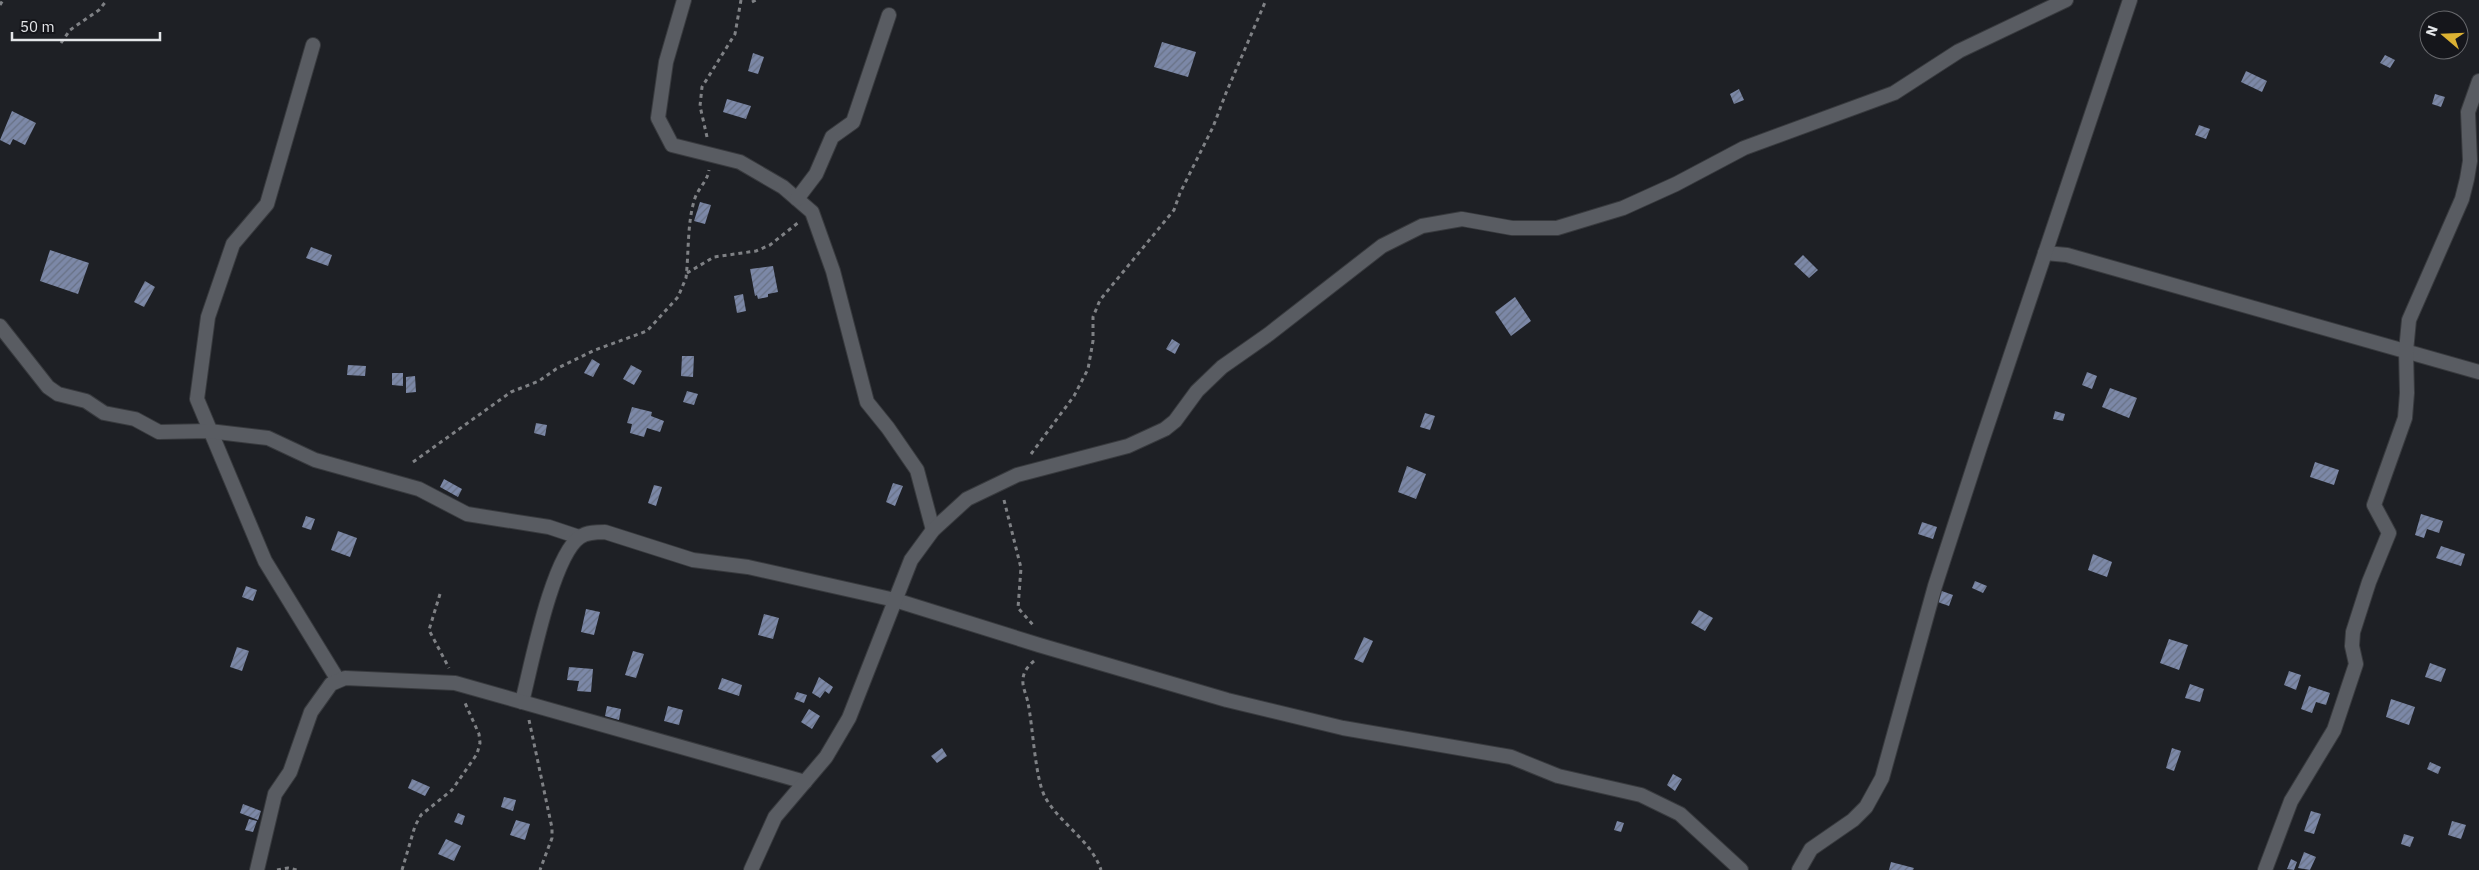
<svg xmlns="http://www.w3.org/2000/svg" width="2479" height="870" viewBox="0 0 2479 870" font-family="'IBM Plex Sans',sans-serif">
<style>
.building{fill:url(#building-hatch)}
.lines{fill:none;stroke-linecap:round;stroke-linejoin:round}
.minor-casing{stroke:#383a3e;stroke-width:16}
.path{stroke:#7f8185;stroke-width:3;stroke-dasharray:4 4;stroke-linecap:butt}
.minor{stroke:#595c62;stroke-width:14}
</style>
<defs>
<pattern id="building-hatch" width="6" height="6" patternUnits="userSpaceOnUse" patternTransform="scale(1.25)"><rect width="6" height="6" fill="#7c88a7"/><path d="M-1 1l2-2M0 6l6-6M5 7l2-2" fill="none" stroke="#687185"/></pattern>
</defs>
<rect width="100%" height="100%" fill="#1e2025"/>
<g class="building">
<path d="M1162,42l34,10 -8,25 -34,-10z"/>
<path d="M753,53l11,4 -6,17 -10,-3z"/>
<path d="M2385,55l10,5 -5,8 -10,-5z"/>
<path d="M2246,71l21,10 -5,11 -21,-10z"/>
<path d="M1739,89l5,11 -10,4 -4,-10z"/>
<path d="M2435,94l10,3 -4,10 -9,-3z"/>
<path d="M727,99l24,7 -5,13 -23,-7z"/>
<path d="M12,111l24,12 -11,22 -12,-6 -3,6 -10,-5z"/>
<path d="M2199,125l11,4 -4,10 -11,-4z"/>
<path d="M700,202l11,3 -6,19 -11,-3z"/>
<path d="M311,247l21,8 -4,11 -22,-8z"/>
<path d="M50,250l39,13 -11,31 -38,-13z"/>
<path d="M1803,255l15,15 -9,8 -15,-14z"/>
<path d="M773,266l5,26 -10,2v3l-10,2 -1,-4 -2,1 -5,-27z"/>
<path d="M145,281l10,6 -11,20 -10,-5z"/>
<path d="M743,294l3,17 -9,2 -3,-17z"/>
<path d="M1515,297l16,24 -20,15 -16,-24z"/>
<path d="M1172,339l8,5 -5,10 -9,-5z"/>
<path d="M682,356h12l-1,21 -12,-1z"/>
<path d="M592,359l8,5 -7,13 -9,-4z"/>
<path d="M348,365l18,1 -1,10 -18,-1z"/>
<path d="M631,365l11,6 -8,14 -11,-6z"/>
<path d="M2087,372l10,4 -5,13 -10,-4z"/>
<path d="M392,373h11v13l-11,-1z"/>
<path d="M415,376l1,16 -10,1v-16z"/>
<path d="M2110,388l27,10 -8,20 -27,-11z"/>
<path d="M687,391l11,3 -4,11 -11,-3z"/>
<path d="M632,407l20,5 -1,4 13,5 -4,11 -13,-4 -3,9 -14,-4 2,-9 -5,-1z"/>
<path d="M2055,411l10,3 -2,7 -10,-2z"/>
<path d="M1425,413l10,3 -5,14 -10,-3z"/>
<path d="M536,423l11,2 -2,11 -11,-3z"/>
<path d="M2315,462l24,8 -5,15 -24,-8z"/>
<path d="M1407,466l19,8 -10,25 -18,-7z"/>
<path d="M444,479l18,10 -4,8 -18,-10z"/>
<path d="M893,483l10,3 -8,20 -9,-4z"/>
<path d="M654,485l8,2 -6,19 -8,-3z"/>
<path d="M2421,514l22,7 -4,12 -12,-4 -3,9 -9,-3z"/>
<path d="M306,516l9,3 -4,11 -9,-3z"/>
<path d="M1922,522l15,5 -4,12 -15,-5z"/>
<path d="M338,531l19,7 -7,19 -19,-7z"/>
<path d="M2441,546l24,8 -4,12 -25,-8z"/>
<path d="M2093,554l19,8 -5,15 -19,-7z"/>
<path d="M1975,581l12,5 -4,7 -11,-5z"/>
<path d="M246,586l11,4 -4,11 -11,-4z"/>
<path d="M1939,590l14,5 -4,11 -14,-5z"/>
<path d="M586,609l14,3 -6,23 -13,-3z"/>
<path d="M1699,610l14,8 -8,13 -14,-8z"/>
<path d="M764,614l15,4 -6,21 -15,-4z"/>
<path d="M1364,637l9,4 -10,22 -9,-4z"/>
<path d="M2169,639l19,6 -9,25 -19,-7z"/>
<path d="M237,647l12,4 -7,20 -12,-4z"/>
<path d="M633,651l11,3 -8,24 -11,-3z"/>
<path d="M2430,663l16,6 -5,13 -16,-5z"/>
<path d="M569,667l24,2 -2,23 -14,-1 2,-10 -12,-1z"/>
<path d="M2289,671l12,4 -5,15 -12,-5z"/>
<path d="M819,677l14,10 -4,7 -4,-3 -5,7 -8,-5z"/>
<path d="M722,678l20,7 -3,11 -21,-7z"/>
<path d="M2190,684l14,5 -4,13 -15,-4z"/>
<path d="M2309,686l21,7 -4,12 -10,-3 -4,11 -11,-4z"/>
<path d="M797,692l10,3 -3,8 -10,-4z"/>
<path d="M2391,699l24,8 -6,18 -23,-8z"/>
<path d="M607,706l14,3 -2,11 -14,-4z"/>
<path d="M668,706l15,4 -4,15 -15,-4z"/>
<path d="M809,709l11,7 -8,13 -11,-7z"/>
<path d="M942,748l5,8 -10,7 -6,-7z"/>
<path d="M2172,748l9,3 -7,20 -8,-3z"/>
<path d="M2430,762l11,5 -3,7 -11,-5z"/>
<path d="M1673,774l9,5 -7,12 -8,-6z"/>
<path d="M412,779l18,8 -5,9 -17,-8z"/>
<path d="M504,797l12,3 -3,11 -12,-4z"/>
<path d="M243,804l18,7 -3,9 -18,-7z"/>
<path d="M2311,811l10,3 -7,20 -10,-3z"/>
<path d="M458,813l7,3 -3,9 -8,-3z"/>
<path d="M249,819l8,2 -4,11 -8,-2z"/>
<path d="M516,820l14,4 -5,16 -15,-5z"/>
<path d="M1617,821l7,2 -3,9 -7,-2z"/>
<path d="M2452,821l14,4 -5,14 -13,-4z"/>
<path d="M2404,834l10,3 -4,10 -9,-3z"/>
<path d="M446,839l15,7 -7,15 -16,-7z"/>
<path d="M2304,852l12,5 -6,13 -12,-2z"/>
<path d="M2291,859l6,3 -3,8 -7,-1z"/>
<path d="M1891,862l23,6 -1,2h-24z"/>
</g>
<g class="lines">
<defs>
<g id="minor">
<path d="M684,0l-18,62 -8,56 14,27 68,17 43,25 29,25 21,59 34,131 21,26 29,42 16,60"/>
<path d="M313,45l-46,159 -34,40 -25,73 -11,82 68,162 73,119"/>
<path d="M797,199l19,-25 16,-37 21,-15 36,-107"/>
<path d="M2045,253l22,2 412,117"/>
<path d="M0,326l48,61 10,7 28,7 18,12 31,6 24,13 50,-1 59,7 47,22 104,29 48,25 82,13 30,10"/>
<path d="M522,702c9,-35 30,-146 58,-165 7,-5 17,-5 25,-5l88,28 55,7 147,33 144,45 188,55 116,28 168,29 47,19 83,19 39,19 61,56"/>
<path d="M257,870l18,-76 15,-22 21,-60 20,-28 14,-6 110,5 350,99"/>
<path d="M751,870l24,-53 51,-60 23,-39 62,-158 22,-30 34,-31 50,-24 111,-29 37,-17 10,-8 22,-30 25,-24 47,-33 113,-88 40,-20 40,-7 50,9h45l66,-20 53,-24 68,-36 150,-55 65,-42 107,-51"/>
<path d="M1799,870l12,-21 42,-29 13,-13 16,-29 53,-192 45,-139 150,-447"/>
<path d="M2265,870l26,-69 43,-71 22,-66 -4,-18 1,-14 16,-50 20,-49 -15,-28 31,-87 2,-25 -1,-42 3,-31 53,-121 5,-20 3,-18 -2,-49 11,-31"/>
</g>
</defs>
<use href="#minor" class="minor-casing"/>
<g class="path">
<path d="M752,2l4,-2"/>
<path d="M0,5l3,-5"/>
<path d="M61,43l9,-13 29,-20 8,-10"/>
<path d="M707,137l-7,-31 2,-19 33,-53 6,-34"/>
<path d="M687,273l27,-16 42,-6 14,-6 29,-23"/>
<path d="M1031,454l43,-58 14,-27 5,-28v-24l7,-17 74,-90 6,-17 33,-66 13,-34 40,-93"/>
<path d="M413,462l98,-70 28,-11 17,-12 39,-19 52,-19 31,-34 8,-19c3,-26 1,-56 9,-80 4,-11 12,-16 14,-28"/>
<path d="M1004,500l17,68 -3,40 15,17"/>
<path d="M440,594l-11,36 20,38"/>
<path d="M1034,661c-6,5 -11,11 -11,19 -1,7 4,16 5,23 5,24 7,75 17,94 15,27 46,43 56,73"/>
<path d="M529,720l23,108v10l-12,32"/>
<path d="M277,870l11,-2 9,2"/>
<path d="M402,870l13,-44 6,-11 31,-25 25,-36 3,-11 -1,-9 -14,-31"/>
</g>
<use href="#minor" class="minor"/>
</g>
<g transform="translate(2444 35) rotate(289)"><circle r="24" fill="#15161b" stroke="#68696d"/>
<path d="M0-4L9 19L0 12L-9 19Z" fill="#dcb233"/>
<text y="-8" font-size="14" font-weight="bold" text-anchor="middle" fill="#e4e6e9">N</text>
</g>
<path d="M12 32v8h148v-8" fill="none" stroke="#e4e6e9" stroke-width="2.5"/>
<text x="20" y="32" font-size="15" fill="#e4e6e9" stroke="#15161b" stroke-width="4" paint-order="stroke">50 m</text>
</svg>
